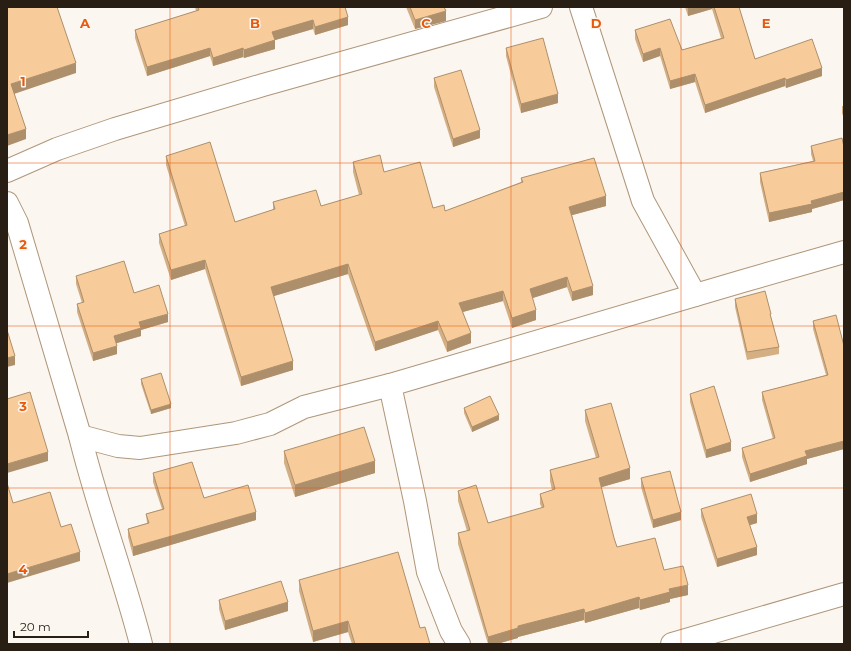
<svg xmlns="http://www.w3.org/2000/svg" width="851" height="651" viewBox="0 0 851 651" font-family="Montserrat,sans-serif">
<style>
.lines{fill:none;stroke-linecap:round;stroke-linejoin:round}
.street-casing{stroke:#af967a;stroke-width:24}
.street{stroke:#fff;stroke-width:22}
.wall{fill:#d5af84}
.shaded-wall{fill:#ae8f6c}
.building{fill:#f8cc9a;stroke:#ae8f6c}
.grid{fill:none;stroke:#e8590c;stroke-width:1;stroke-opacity:0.55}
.grid-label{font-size:13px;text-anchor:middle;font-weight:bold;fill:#e8590c;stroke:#fbf6ef;stroke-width:3;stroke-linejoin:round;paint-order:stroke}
</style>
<rect width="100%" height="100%" fill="#fbf6ef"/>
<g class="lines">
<defs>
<g id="street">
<path d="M581,7l62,194 52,94"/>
<path d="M7,171l50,-22 58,-20 148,-44 278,-78"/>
<path d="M7,203l10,20 63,213 38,10 22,2 96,-15 34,-9 34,-17 86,-22 353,-104 101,-29"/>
<path d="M390,385l25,116 13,71 23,59 8,13"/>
<path d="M80,436c17,70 43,138 61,208"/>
<path d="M672,644l172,-50"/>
</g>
</defs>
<use href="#street" class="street-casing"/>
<use href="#street" class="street"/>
</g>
<g class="wall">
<path d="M195,7h150l3,18 -33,10 -2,-6 -38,11v9l-31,9 -1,-1 -30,9 -3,-10 -63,20 -12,-38v-8l61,-19z"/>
<path d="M406,7h42l-3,1 1,13 -31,8z"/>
<path d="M685,7h54l16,52 67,17 -36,12 -1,-2 -80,27 -10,-31 -25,7 -10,-33 -17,6 -8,-23v-9l47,20 39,-12 -9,-29 -24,7z"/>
<path d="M506,48l52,55 -37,10 -15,-57z"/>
<path d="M434,78l46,60 -27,9 -19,-60z"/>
<path d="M842,106h2v13l-2,-6z"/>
<path d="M811,146l33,1v53l-32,9v3l-43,10 -9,-40v-9l53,-12 -2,-7z"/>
<path d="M166,156l69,66 38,-12v-8l48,4 38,-11 -6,-23v-10l31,10 49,36 12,3 76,-29v-4l85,28 -34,9 21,80 -21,6 -5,-14 -35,11 4,22 -24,8 -9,-27 -40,11 8,31 -24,9 -9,-22 -63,21 -27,-77 -75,22 20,74 -52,16 -36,-117 -34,11 -12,-37v-9l26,-8 -19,-61z"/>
<path d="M76,276l58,17 34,29 -27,8v6l-25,7 1,11 -24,7 -16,-49v-8l5,-1 -6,-19z"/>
<path d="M735,299l36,18 8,30v7l-32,6 -12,-53z"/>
<path d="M813,321l31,25v103l-37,10v5l-57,18 -8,-25v-9l31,-9 -11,-39v-8l64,-17 -13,-46z"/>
<path d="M141,379l30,29 -20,6 -10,-30z"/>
<path d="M690,394l41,57 -25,7 -16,-56z"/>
<path d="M464,408l35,12 -27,12 -8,-19z"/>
<path d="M585,410l45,69 -29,8 13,51 3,9 47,23 24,25 -18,4v3l-30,8 -1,-2 -54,15 -1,-3 -66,17v1l-21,6h-9l-30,-100v-11l9,-2 -9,-30v-10l30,32 54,-15 -2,-4v-10l12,-4 -2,-9v-11l46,-12 -11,-37z"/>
<path d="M284,451l91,22 -80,24 -11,-34z"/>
<path d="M153,473l51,25 52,22 -123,36 -5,-19v-8l19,-6 -1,-9 16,-5 -9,-27z"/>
<path d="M641,478l40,42 -28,8 -12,-41z"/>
<path d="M701,509l56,14 -7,2 7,30 -40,12 -16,-50z"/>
<path d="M299,580l121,48 10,16h-78l-4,-12 -35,10 -14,-51z"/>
<path d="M219,600l69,11 -63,19 -6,-21z"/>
</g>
<g class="shaded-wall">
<path d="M691,7h21v2l-24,7v-8z"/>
<path d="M446,11v10l-31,8v-9z"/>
<path d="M348,17v8l-33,10v-8z"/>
<path d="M313,20v9l-41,12v-9z"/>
<path d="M275,40v9l-31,9v-8z"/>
<path d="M210,48v8l-63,20v-9z"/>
<path d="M243,48v9l-30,9v-8z"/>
<path d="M660,48v8l-17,6v-8z"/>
<path d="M76,63v10l-65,22v-11z"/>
<path d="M822,68v8l-36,12v-8z"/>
<path d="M695,74v8l-25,7v-8z"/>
<path d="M785,78v8l-80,27v-8z"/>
<path d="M558,94v9l-37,10v-9z"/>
<path d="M26,129v10l-19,7v-11z"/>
<path d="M480,130v8l-27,9v-8z"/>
<path d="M844,192v8l-32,9v3l-43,10v-9l42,-12z"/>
<path d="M606,196v10l-37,10v-9z"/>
<path d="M205,260v9l-34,11v-10z"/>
<path d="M348,264v10l-77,23v-10z"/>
<path d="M567,277v10l-37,12v-10z"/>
<path d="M593,286v9l-21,6v-9z"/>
<path d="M503,291v10l-44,12v-10z"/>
<path d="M536,310v10l-24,8v-10z"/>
<path d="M168,314v8l-27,8v6l-27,8v-8l25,-14z"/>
<path d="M438,321v9l-63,21v-9z"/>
<path d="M471,333v10l-24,9v-10z"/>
<path d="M117,346v8l-24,7v-8z"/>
<path d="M15,356v9l-8,2v-9z"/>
<path d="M293,361v9l-52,16v-9z"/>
<path d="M171,404v4l-20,6v-4z"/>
<path d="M499,415v5l-27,12v-5z"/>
<path d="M844,441v8l-37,10v5l-57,18v-8l55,-23z"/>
<path d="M731,442v9l-25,7v-8z"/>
<path d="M48,452v9l-41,12v-9z"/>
<path d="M375,461v12l-80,24v-12z"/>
<path d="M630,468v11l-31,9v-10z"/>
<path d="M256,512v8l-123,36v-9z"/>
<path d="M681,512v8l-28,8v-8z"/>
<path d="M757,514v9l-10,3v-9z"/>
<path d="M757,547v8l-40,12v-8z"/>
<path d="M80,552v9l-73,22v-9z"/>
<path d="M688,585v10l-18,4v3l-30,8v-10l29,-11z"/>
<path d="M639,597v11l-54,15v-10z"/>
<path d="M288,602v9l-63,19v-9z"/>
<path d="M584,609v11l-66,17v1l-21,6h-9v-7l30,-11z"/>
<path d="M348,621v11l-35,10v-11z"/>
</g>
<g class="building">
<path d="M7,7h50l19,56 -65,21 15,45 -19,6z"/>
<path d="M198,7h147l3,10 -33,10 -2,-7 -41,12 3,8 -31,10 -1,-2 -30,10 -3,-10 -63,19 -12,-37 64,-20z"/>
<path d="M410,7h34l2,4 -31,9z"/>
<path d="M714,7h25l16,52 57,-20 10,29 -36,12 -1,-2 -80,27 -10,-31 -25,7 -10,-33 -17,6 -8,-24 35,-11 12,31 42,-12z"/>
<path d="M543,38l15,56 -37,10 -15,-56z"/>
<path d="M461,70l19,60 -27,9 -19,-61z"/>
<path d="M842,138l2,9v45l-33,9 1,3 -43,9 -9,-40 55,-12 -4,-15z"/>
<path d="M210,142l25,80 40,-13 -2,-7 43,-12 5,16 41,-12 -9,-32 27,-7 4,17 36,-10 13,46 11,-3 1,6 78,-29 -2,-4 73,-20 12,38 -37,11 24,79 -21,6 -5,-15 -37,12 6,21 -24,8 -9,-27 -44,12 12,30 -24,9 -9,-21 -63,21 -27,-78 -77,23 22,74 -52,16 -36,-117 -34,10 -12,-36 28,-9 -21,-69z"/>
<path d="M124,261l10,32 25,-8 9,29 -29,8 2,6 -27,8 3,10 -24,7 -16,-49 7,-2 -8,-26z"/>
<path d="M765,291l6,23h-1l9,33 -32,5 -12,-53z"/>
<path d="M836,315l8,31v95l-39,10 2,5 -57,18 -8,-26 33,-10 -13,-46 66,-17 -15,-54z"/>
<path d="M7,330l8,26 -8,2z"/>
<path d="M161,373l10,31 -20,6 -10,-31z"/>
<path d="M714,386l17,56 -25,8 -16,-56z"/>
<path d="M30,392l18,60 -41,12v-65z"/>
<path d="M490,396l9,19 -27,12 -8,-19z"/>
<path d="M611,403l19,65 -31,10 15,60 3,9 38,-9 9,32 19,-4 5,19 -19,4 1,3 -30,8 -1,-3 -54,16 -1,-4 -66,17v2l-30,9 -30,-104 12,-3 -12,-39 18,-6 12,38 56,-16 -4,-13 15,-5 -5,-19 49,-13 -14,-47z"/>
<path d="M364,427l11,34 -80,24 -11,-34z"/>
<path d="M192,462l12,36 44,-13 8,27 -123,35 -5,-18 21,-6 -3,-9 18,-5 -11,-36z"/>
<path d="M670,471l11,41 -28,8 -12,-42z"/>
<path d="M7,483l6,20 37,-11 11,35 10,-3 9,28 -73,22z"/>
<path d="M751,494l6,20 -10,3 10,30 -40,12 -16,-50z"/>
<path d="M398,552l22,76 5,-1 5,17h-75l-7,-23 -35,10 -14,-51z"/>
<path d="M281,581l7,21 -63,19 -6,-21z"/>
</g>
<path class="grid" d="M170,7v637M340,7v637M511,7v637M681,7v637M7,163h837M7,326h837M7,488h837"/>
<g class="grid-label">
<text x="85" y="28">A</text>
<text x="255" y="28">B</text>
<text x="426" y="28">C</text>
<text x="596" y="28">D</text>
<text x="766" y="28">E</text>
<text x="23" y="86">1</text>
<text x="23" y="249">2</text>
<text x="23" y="411">3</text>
<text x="23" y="574">4</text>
</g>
<rect width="851" height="651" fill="none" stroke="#281e13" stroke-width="16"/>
<path d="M14 631v6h74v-6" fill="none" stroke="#281e13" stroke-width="2"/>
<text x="20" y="631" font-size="12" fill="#281e13" stroke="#fbf6ef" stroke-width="3" paint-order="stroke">20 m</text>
</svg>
